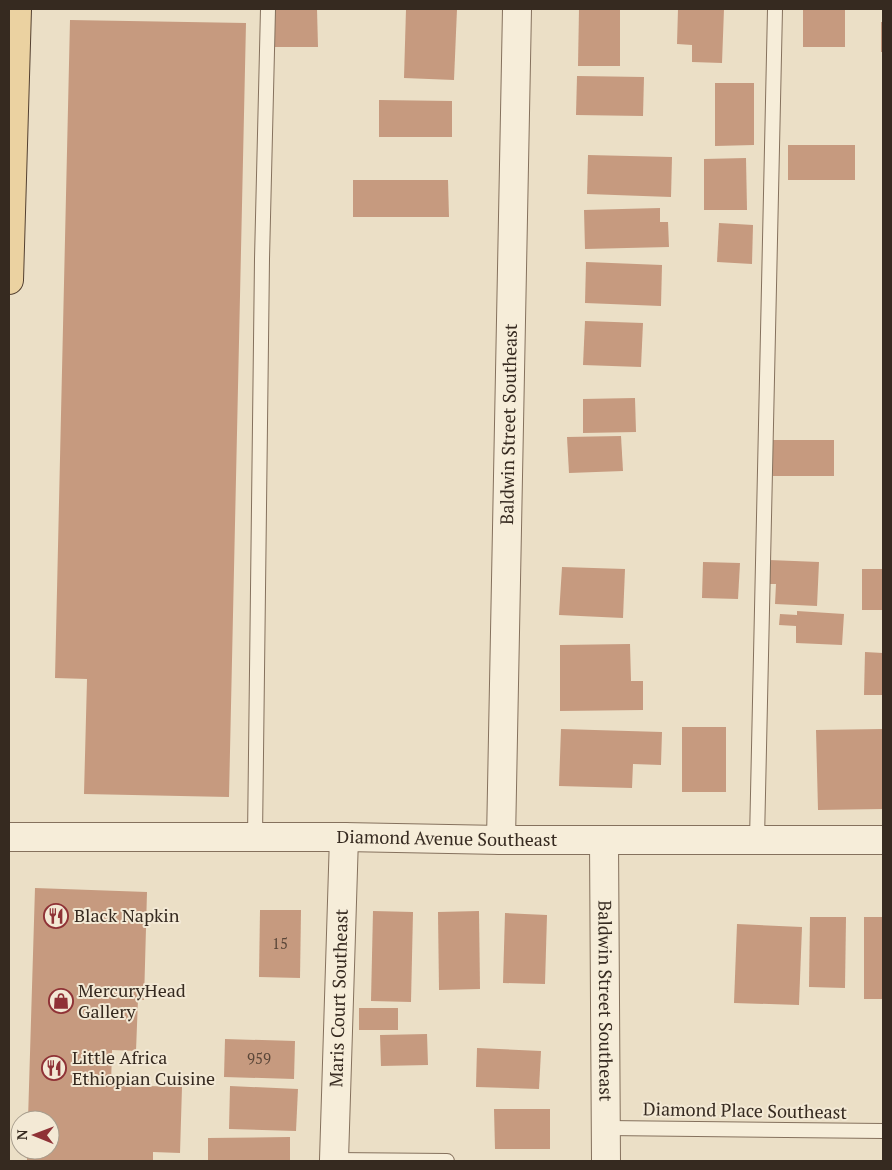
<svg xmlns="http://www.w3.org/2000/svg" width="892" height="1170" viewBox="0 0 892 1170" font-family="'PT Serif',serif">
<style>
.building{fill:#c69a7f}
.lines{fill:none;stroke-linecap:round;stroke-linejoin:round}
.service-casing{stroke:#85715d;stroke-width:16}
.minor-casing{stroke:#85715d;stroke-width:30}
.tertiary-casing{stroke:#85715d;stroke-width:30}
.primary-casing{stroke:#534031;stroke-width:30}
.service{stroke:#f6edd9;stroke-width:14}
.minor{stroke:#f6edd9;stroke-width:28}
.tertiary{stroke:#f6edd9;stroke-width:28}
.primary{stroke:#ebd2a1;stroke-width:28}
.labels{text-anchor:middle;stroke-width:4;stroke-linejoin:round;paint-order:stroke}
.number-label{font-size:15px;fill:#5a4638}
.street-label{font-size:18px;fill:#362a20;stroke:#f3e9d5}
.poi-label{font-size:18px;fill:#362a20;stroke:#f3e9d5;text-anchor:start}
</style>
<rect width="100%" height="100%" fill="#ebdfc6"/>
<g class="building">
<path d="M268,9h49l1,38h-49z"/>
<path d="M406,9h51l-3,71 -50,-2z"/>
<path d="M579,9h41v57h-42z"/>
<path d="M678,9h46l-2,54 -30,-1v-17l-15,-1z"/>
<rect x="803" y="9" width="42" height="38"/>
<path d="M70,20l176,3 -17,774 -145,-3 3,-115 -32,-1z"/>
<rect x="881" y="22" width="2" height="30"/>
<path d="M577,76l67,1 -1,39 -67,-1z"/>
<path d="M715,83h39v62l-39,1z"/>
<path d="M379,100l73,1v36h-73z"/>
<rect x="788" y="145" width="67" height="35"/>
<path d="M588,155l84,2 -1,40 -84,-3z"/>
<path d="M746,158l1,52h-43v-51z"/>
<path d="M353,180h95l1,37h-96z"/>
<path d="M660,208v14h8l1,25 -84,2 -1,-39z"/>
<path d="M719,223l34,2 -1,39 -35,-2z"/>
<path d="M586,262l76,3 -1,41 -76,-3z"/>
<path d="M585,321l58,2 -2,44 -58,-2z"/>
<path d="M635,398l1,34 -53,1v-34z"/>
<path d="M621,436l2,35 -54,2 -2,-36z"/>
<rect x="773" y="440" width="61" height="36"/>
<path d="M769,560l50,2 -2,44 -42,-2 1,-20h-8z"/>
<path d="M703,562l37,1 -2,36 -36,-1z"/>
<path d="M562,567l63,2 -2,49 -64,-3z"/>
<rect x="862" y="569" width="21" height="41"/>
<path d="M797,611l47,3 -2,31 -46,-2v-17l-17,-1 1,-11 17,1z"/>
<path d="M630,644l1,37h12v29l-83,1v-66z"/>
<path d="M865,652l18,1v42h-19z"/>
<rect x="682" y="727" width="44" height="65"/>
<path d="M561,729l101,3 -1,33 -28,-1 -1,24 -73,-2z"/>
<path d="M883,729v80l-65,1 -2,-80z"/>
<path d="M35,888l112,4 -3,108 -6,-1 -2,52 -24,-1 -1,35 71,2 -2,66 -27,-1v9h-126v-11h23v-30h-22z"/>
<path d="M260,910h41l-1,68 -41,-1z"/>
<path d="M373,911l40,1 -2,90 -40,-1z"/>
<path d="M479,911l1,78 -41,1 -1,-78z"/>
<path d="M505,913l42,2 -2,69 -42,-1z"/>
<path d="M810,917h36l-1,71 -36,-1z"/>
<rect x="864" y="917" width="19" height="82"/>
<path d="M737,924l65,3 -3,78 -65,-2z"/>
<rect x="359" y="1008" width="39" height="22"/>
<path d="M427,1034l1,31 -47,1 -1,-31z"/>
<path d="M225,1039l70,2 -1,38 -70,-2z"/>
<path d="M477,1048l64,3 -2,38 -63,-2z"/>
<path d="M230,1086l68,3 -2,42 -67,-2z"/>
<path d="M494,1109h56v40h-55z"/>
<path d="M290,1137v24h-82v-23z"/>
</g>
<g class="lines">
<defs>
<g id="service">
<path d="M255,837l7,-578 6,-250"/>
<path d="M757,840l18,-831"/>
<path d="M607,1128l276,3"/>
<path d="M334,1160l113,1"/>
</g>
<g id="minor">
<path id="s1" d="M501,840l16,-831"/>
<path id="s2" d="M604,841l2,320"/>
<path id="s3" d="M334,1160l10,-323"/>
</g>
<g id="tertiary">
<path id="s4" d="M9,837h335l157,3h382"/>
</g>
<path id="primary" d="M9,280l8,-271"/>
</defs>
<use href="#service" class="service-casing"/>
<use href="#minor" class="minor-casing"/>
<use href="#tertiary" class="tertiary-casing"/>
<use href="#primary" class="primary-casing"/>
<use href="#service" class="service"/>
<use href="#minor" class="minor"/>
<use href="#tertiary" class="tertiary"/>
<use href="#primary" class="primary"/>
</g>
<defs>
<symbol id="restaurant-ring" viewBox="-11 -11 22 22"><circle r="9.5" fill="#f3e9d5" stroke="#8f3236" stroke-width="1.5"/><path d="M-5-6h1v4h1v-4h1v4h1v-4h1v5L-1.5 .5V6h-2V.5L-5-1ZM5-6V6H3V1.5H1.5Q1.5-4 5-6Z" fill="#8f3236"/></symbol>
<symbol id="shop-ring" viewBox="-11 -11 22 22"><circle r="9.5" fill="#f3e9d5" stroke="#8f3236" stroke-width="1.5"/><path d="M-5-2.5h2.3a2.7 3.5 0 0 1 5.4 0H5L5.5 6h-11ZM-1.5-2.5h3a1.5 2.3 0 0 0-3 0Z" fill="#8f3236"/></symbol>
</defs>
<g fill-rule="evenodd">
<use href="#restaurant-ring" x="42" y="902" width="28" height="28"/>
<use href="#shop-ring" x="47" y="987" width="28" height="28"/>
<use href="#restaurant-ring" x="40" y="1054" width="28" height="28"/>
</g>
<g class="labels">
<g class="number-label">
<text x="280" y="949">15</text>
<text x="259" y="1064">959</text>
</g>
<g class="street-label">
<text dy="6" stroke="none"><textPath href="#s1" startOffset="416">Baldwin Street Southeast</textPath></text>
<text dy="6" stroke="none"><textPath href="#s4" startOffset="438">Diamond Avenue Southeast</textPath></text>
<text dy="6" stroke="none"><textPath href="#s3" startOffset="162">Maris Court Southeast</textPath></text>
<text dy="6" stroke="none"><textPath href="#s2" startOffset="160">Baldwin Street Southeast</textPath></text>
<text transform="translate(745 1111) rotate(1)" y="6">Diamond Place Southeast</text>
</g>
<g class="poi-label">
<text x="74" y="922">Black Napkin</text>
<text x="78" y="997">MercuryHead<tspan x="78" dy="21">Gallery</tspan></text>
<text x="72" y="1064">Little Africa<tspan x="72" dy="21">Ethiopian Cuisine</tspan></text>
</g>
</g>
<rect width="892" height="1170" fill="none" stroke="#362a20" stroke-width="20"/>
<g transform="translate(35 1135) rotate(271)"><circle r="24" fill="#f3e9d5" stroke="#a79d8d"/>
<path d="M0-4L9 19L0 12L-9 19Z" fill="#8f3236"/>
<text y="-8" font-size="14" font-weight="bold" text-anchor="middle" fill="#362a20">N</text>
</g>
</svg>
